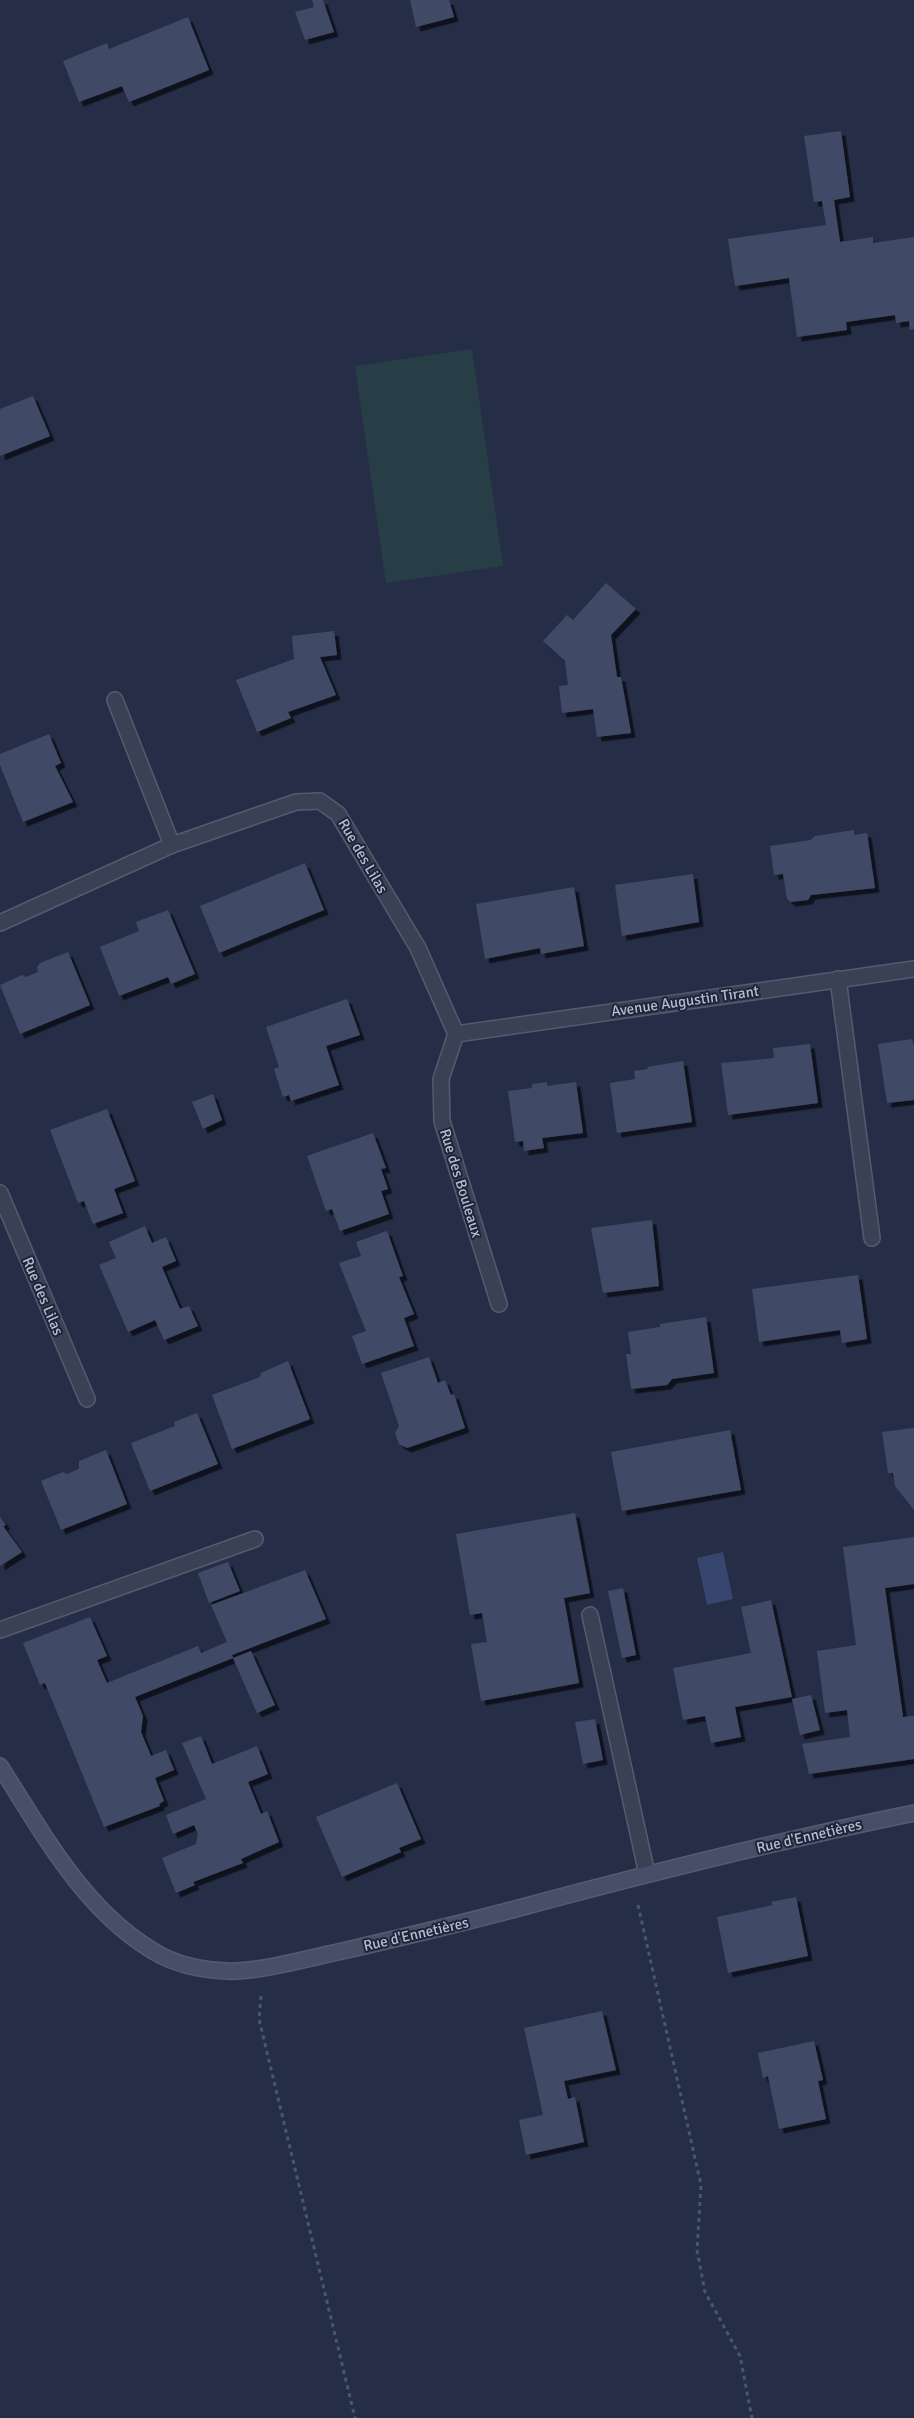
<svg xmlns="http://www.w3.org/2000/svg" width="914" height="2418" viewBox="0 0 914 2418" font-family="Signika,sans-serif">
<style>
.green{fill:#273e47}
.water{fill:#37466e}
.building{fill:#414a66;filter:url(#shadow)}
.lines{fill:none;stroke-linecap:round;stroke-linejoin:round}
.lane-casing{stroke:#555b6f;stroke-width:18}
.street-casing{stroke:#555b6f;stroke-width:18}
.secondary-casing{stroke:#555b6f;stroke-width:18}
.path{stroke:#455b62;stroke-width:3;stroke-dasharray:4 4;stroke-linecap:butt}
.lane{stroke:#394155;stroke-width:15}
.street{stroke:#394155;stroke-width:15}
.secondary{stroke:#474e68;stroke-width:15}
.labels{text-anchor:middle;stroke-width:4;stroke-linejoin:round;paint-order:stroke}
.street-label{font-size:15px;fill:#b7bcce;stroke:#1e253b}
</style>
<defs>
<filter id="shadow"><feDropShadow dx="4.5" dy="4.5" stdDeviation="0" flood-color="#0009"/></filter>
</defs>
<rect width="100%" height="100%" fill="#252e46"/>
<path class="green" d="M472,349l31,217 -117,17 -31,-217z"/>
<path class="water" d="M723,1552l10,47 -26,6 -10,-47z"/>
<g class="building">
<path d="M312,0h11l11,32 -29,8 -10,-28 19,-5z"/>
<path d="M410,0h39l5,17 -38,10z"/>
<path d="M188,17l21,53 -80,32 -7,-16 -43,16 -16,-41 44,-18 2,6z"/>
<path d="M841,131l9,66 -16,3 6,42 33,-5v6l41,-6v92l-4,1 -1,-9 -13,2 -1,-8 -49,7 1,8 -50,7 -8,-59 -54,8 -7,-47 98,-14 -4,-24 -8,1 -10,-66z"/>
<path d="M33,396l17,40 -50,20v-47z"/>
<path d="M606,583l30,26 -25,26 6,42h4l10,56 -34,4 -4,-28 -31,4 -3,-27 9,-1 -3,-24 -22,-20 24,-26 6,5z"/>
<path d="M334,631l3,24 -17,2 16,38 -48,17 3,6 -34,14 -21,-52 58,-21 -2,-23z"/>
<path d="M49,734l12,29 -6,3 18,36 -50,20 -23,-57v-11z"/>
<path d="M854,830v5l13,-2 8,55 -64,7 -3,5 -17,2 -4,-3 -4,-25 -9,1 -4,-29 41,-6 4,-4z"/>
<path d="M305,863l19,47 -105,43 -19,-47z"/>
<path d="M693,874l6,48 -77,14 -7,-51z"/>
<path d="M574,887l10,59 -43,8 -1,-6 -55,11 -9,-55z"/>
<path d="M168,910l27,64 -24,10 -3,-7 -49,19 -19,-49 39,-16 -3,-9z"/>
<path d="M68,952l22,53 -70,29 -20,-49 22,-10 4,2 12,-5 -1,-5 3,-4z"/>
<path d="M347,999l13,36 -34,11 13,39 -48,16 -2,-6 -6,2 -9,-28 5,-2 -13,-40z"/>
<path d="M912,1039l2,7v54l-27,3 -9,-59z"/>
<path d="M810,1044l8,59 -90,12 -7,-52 53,-5 -1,-10z"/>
<path d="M683,1061l9,61 -75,11 -7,-50 25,-4 -1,-8 14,-2 -1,-2z"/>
<path d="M547,1082v4l29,-4 7,51 -41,5 2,10 -20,3 -1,-10 -8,1 -7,-51 24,-3v-4z"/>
<path d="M213,1094l9,26 -19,9 -11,-27z"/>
<path d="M107,1109l28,72 -21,8 9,24 -30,11 -9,-23 -6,2 -28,-73z"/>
<path d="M373,1133l13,35 -5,1 7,20 -7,2 8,23 -49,17 -8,-22 -6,2 -19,-55z"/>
<path d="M652,1220l7,66 -56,7 -12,-65z"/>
<path d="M145,1226l7,17 14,-6 10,24 -14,6 18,42 9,-3 9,20 -34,14 -9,-20 -27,12 -29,-67 17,-7 -7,-16z"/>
<path d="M387,1231l16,45 -4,1 15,37 -10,4 10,28 -52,18 -10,-28 14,-5 -27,-68 22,-7 -5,-14z"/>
<path d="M858,1275l9,64 -25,4 -2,-13 -81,12 -7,-53z"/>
<path d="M706,1317l8,56 -42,6 -5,6 -36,4 -5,-35h5l-3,-22 32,-5v-3z"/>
<path d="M429,1357l9,26 7,-3 6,15 3,-1 11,34 -58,20 -8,-4 -4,-11 4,-7 -18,-53z"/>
<path d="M288,1361l22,58 -78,30 -20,-54 48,-18 1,-4z"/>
<path d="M197,1413l21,51 -68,27 -19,-48 44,-17 -1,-4z"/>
<path d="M914,1428v82l-19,-24 -2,-13h-5l-6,-41z"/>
<path d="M730,1430l11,60 -119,21 -11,-59z"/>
<path d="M106,1450l21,54 -66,26 -20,-49 22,-9 4,2 12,-5v-8z"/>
<path d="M575,1513l15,80 -26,5 15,85 -98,18 -10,-57 16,-2 -5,-29 -12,2 -14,-81z"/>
<path d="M0,1517l6,8 -3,1 19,26 -22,14z"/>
<path d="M914,1537v47l-29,4 18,129 11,-1v43l-105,15 -7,-30 48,-7 -3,-27 -22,3 -8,-62 39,-6 -13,-98z"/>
<path d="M228,1562l12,29 -31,12 -11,-30z"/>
<path d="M305,1570l21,49 -94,36 1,3 -98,39 8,19 -2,16 10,24 15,-6 8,20 -19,8 9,23 -5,3 1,2 -56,21 -59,-144 -5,2 -17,-42 67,-26 17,39 -10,4 10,23 91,-37 3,7 26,-11 -16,-37z"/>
<path d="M623,1588l13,67 -14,3 -14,-67z"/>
<path d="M771,1600l21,97 -57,10 6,30 -30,6 -6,-27 -22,4 -10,-52 78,-15 -10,-46z"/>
<path d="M251,1651l24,54 -18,8 -24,-55z"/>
<path d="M811,1695l9,35 -20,5 -8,-36z"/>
<path d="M595,1719l8,41 -20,4 -8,-42z"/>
<path d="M201,1736l11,28 45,-18 11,28 -20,8 13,32 6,-3 12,31 -38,17 2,4 -50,19 2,3 -19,8 -14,-35 34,-14 2,-10 -4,-9 -21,9 -7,-19 40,-16 -24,-56z"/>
<path d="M397,1783l24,56 -22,9 2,4 -59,25 -26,-60z"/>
<path d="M796,1897l12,59 -80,17 -11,-56 56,-12 -2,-3z"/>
<path d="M602,2011l14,59 -52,11 4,18 7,-2 9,45 -58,13 -7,-35 24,-5 -19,-87z"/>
<path d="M814,2041l9,39 -5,1 8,38 -47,10 -11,-53 -5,2 -5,-25z"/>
</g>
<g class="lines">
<defs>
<g id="lane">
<path d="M590,1615l57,259"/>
<path d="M0,1630l255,-91"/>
</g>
<g id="street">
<path d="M115,700l57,145"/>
<path d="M0,923l172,-78 124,-43 24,-1 18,13 80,134 38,86 -15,45 1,42 57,183"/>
<path d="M838,979l34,259"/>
<path d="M456,1034l458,-65"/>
<path d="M0,1193l87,206"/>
</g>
<path id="secondary" d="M0,1766c44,69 87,150 162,190 22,11 51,16 75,15 34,-2 68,-12 101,-19 61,-14 121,-28 181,-44 131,-35 262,-68 395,-95"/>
</defs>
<use href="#lane" class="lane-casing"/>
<use href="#street" class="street-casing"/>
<use href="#secondary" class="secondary-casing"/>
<g class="path">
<path d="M638,1905l63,280 -4,65 8,42 35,64 12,62"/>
<path d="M261,1996l-2,23 96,399"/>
</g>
<use href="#lane" class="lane"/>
<use href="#street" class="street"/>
<use href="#secondary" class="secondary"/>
</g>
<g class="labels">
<g class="street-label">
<text transform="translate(363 856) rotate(60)" y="5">Rue des Lilas</text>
<text transform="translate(685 1001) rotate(-8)" y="5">Avenue Augustin Tirant</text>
<text transform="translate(461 1183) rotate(73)" y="5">Rue des Bouleaux</text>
<text transform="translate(43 1296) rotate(67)" y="5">Rue des Lilas</text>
<text transform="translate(809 1836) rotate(-13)" y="5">Rue d'Ennetières</text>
<text transform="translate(416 1934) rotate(-13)" y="5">Rue d'Ennetières</text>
</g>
</g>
</svg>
